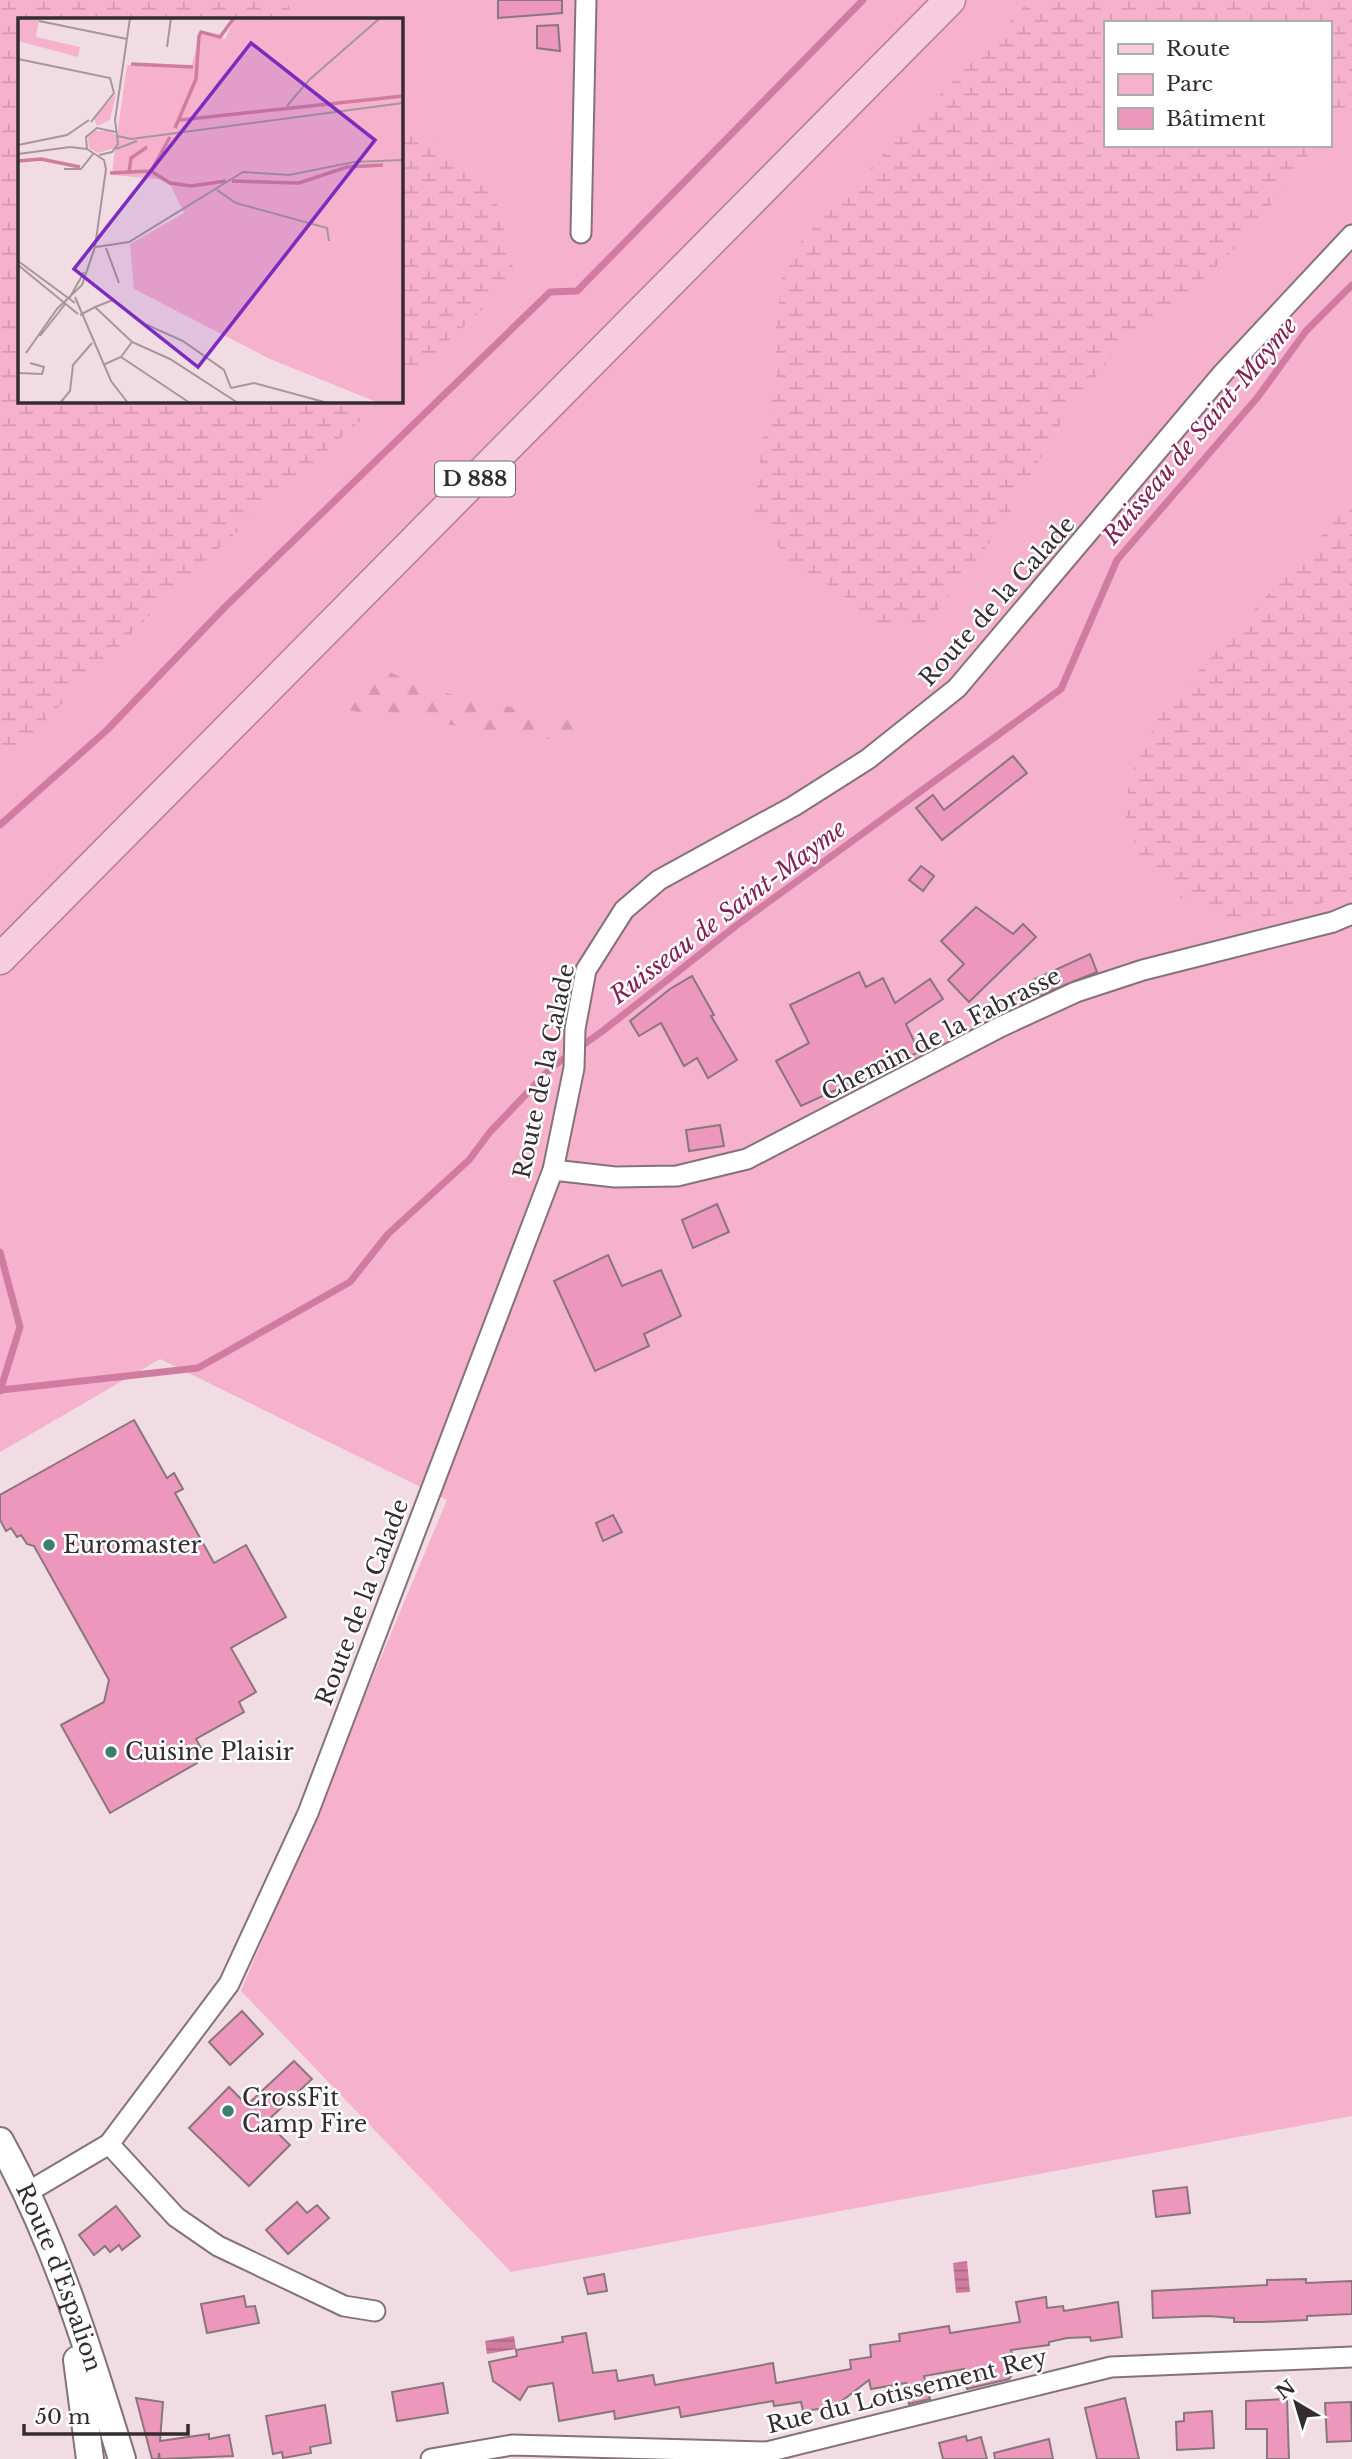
<svg xmlns="http://www.w3.org/2000/svg" width="1352" height="2459" viewBox="0 0 1352 2459" font-family="'Libre Baskerville',serif">
<style>
.green{fill:#f6b1cd;fill-rule:evenodd}
.forest{fill:url(#forest-firs)}
.wetland{fill:url(#wetland-marsh)}
.water{fill:url(#water-rules)}
.lines{fill:none;stroke-linecap:round;stroke-linejoin:round}
.stream{stroke:#d07ca0;stroke-width:7}
.building{fill:#ee97bc;stroke:#89767d;stroke-width:2}
.street-casing{stroke:#847279;stroke-width:23}
.secondary-casing{stroke:#847279;stroke-width:30}
.primary-casing{stroke:#b07e92;stroke-width:33}
.street{stroke:#fff;stroke-width:19}
.secondary{stroke:#fff;stroke-width:26}
.primary{stroke:#f7ccdd;stroke-width:30}
.poi-dot{fill:#3e7e6c;stroke:#fff;stroke-width:2.5}
.labels{text-anchor:middle;stroke-width:5;stroke-linejoin:round;paint-order:stroke}
.shield{fill:#fff;stroke:#716b6d;stroke-width:2}
.shield-label{font-size:21px;font-weight:bold;fill:#342c2f}
.street-label{font-size:23px;fill:#342c2f;stroke:#fff}
.poi-label{font-size:23px;fill:#342c2f;stroke:#fff;text-anchor:start}
.water-label{font-size:24px;font-style:italic;fill:#842054;stroke:#fff}
.inset-river{fill:none;stroke:#d07ca0;stroke-width:3.5}
.inset-road{fill:none;stroke:#a6969c;stroke-width:2}
.view{fill:#7b2cbf;fill-opacity:0.15;stroke:#7b2cbf;stroke-width:3.5}
.inset-edge{fill:none;stroke:#342c2f;stroke-width:3.5}
</style>
<defs>
<pattern id="forest-firs" width="22" height="20" patternUnits="userSpaceOnUse" patternTransform="scale(1.75)"><rect width="22" height="20" fill="#f6b1cd"/><path d="M5 1l3.5 6h-7zM16 11l3.5 6h-7z" fill="#d498b0"/></pattern>
<pattern id="wetland-marsh" width="20" height="14" patternUnits="userSpaceOnUse" patternTransform="scale(1.75)"><rect width="20" height="14" fill="#f6b1cd"/><path d="M1 5h8M5 5V1M11 12h8M15 12V8" fill="none" stroke="#d498b0"/></pattern>
<pattern id="water-rules" width="6" height="5" patternUnits="userSpaceOnUse" patternTransform="scale(1.75)"><rect width="6" height="5" fill="#d07ca0"/><path d="M0 2.5h6" fill="none" stroke="#aa6683"/></pattern>
</defs>
<rect width="100%" height="100%" fill="#f2dce4"/>
<path class="green" d="M0,0h1352v2116l-841,156 -270,-281 206,-491 -287,-141 -160,93zM19,19h382v382h-382zM1105,23h224v122h-224z"/>
<path class="forest" d="M376,665l46,23 154,33v22l-244,-35z"/>
<g class="wetland">
<path d="M0,0h286l8,19h-275v382h363l-182,164 -200,201z"/>
<path d="M1030,0h322v91l-7,16 -16,21v-105h-224v122h211l-69,92 -74,70 -54,41 -53,66 -66,115 -73,95 -47,4 -43,-38 -48,-29 -35,-48 10,-84 13,-53 -1,-49 8,-68z"/>
<path d="M401,133l34,6 60,57 18,71 -27,39 -85,78z"/>
<path d="M1352,502v390l-36,13 -86,21 -53,-30 -37,-36 -16,-49 8,-39 29,-60z"/>
</g>
<g class="water">
<path d="M967,2261l3,31 -14,1 -3,-30z"/>
<path d="M514,2336l2,13 -29,5 -2,-13z"/>
</g>
<g class="lines">
<g class="stream">
<path d="M0,825l107,-95 117,-122 326,-316 27,-1 286,-291"/>
<path d="M0,1252l20,75 -20,64"/>
<path d="M1,1390l197,-22 152,-86 38,-48 81,-74 21,-28 62,-65 52,-37 133,-105 324,-236 56,-129 140,-162 49,-67 46,-46"/>
</g>
</g>
<g class="building">
<path d="M498,0h64v13l-64,5z"/>
<path d="M558,25l2,26 -23,-3v-22z"/>
<path d="M1013,756l14,17 -85,67 -26,-32 17,-13 11,15z"/>
<path d="M921,866l13,10 -11,15 -14,-11z"/>
<path d="M976,907l37,27 10,-10 13,13 -67,65 -21,-22 16,-16 -23,-23z"/>
<path d="M1090,954l7,18 -57,23 -7,-15z"/>
<path d="M859,972l7,15 17,-9 12,25 35,-24 13,20 -37,25 13,28 -118,54 -25,-45 33,-18 -19,-38z"/>
<path d="M692,976l22,39 -3,1 26,44 -29,18 -11,-20 -13,8 -23,-43 -22,13 -9,-15 40,-32z"/>
<path d="M720,1125l4,21 -35,5 -3,-21z"/>
<path d="M717,1204l12,28 -36,16 -11,-28z"/>
<path d="M608,1255l14,31 39,-16 20,46 -37,18 5,12 -54,25 -41,-90z"/>
<path d="M134,1420l33,58 7,-5 9,16 -8,4 39,70 32,-18 40,72 -55,31 25,44 -17,10 5,10 -48,27 9,16 -9,5 1,3 -87,50 -49,-88 43,-23 5,-22 -75,-134 -7,-2 -6,-9 -4,2 -6,-9 -5,3 -6,-11v-25z"/>
<path d="M613,1515l9,17 -19,9 -7,-18z"/>
<path d="M242,2011l21,23 -33,31 -21,-23z"/>
<path d="M294,2061l18,18 -46,43 24,23 -41,41 -60,-58 40,-41 18,18z"/>
<path d="M1187,2187l3,26 -34,4 -3,-26z"/>
<path d="M297,2202l10,11 10,-8 12,13 -41,36 -22,-24z"/>
<path d="M116,2206l24,30 -18,14 -3,-5 -9,7 -5,-6 -11,9 -15,-20z"/>
<path d="M604,2274l3,17 -19,3 -4,-16z"/>
<path d="M1306,2279v4l46,-2v33l-45,2v4l-45,2h-28v-4l-25,-2 -56,2 -1,-27 115,-6v-5z"/>
<path d="M244,2296l2,11 9,-1 4,17 -52,10 -6,-29z"/>
<path d="M1046,2297l1,11 16,-2 1,5 54,-9 4,35 -31,4 -1,-4 -23,1 -18,4v3l-38,5 5,19 -7,10 -42,10 -3,-20 -40,7 6,23 -21,5 -3,-21 -35,6 -2,-9 -35,27 -31,4 -2,-9 -27,4 -1,-5 -92,16 -2,-10 -64,12 -1,-8 -55,10 -6,-38 -25,4 -8,13 -27,-19 -4,-19 28,-6 -1,-6 47,-8 -1,-5 24,-4 7,40 23,-3 2,11 35,-6 2,10 118,-22 3,20 75,-14 -1,-9 21,-3 -1,-12 30,-4 -1,-7 50,-8 1,7 70,-11 -4,-20z"/>
<path d="M443,2383l5,30 -51,8 -5,-29z"/>
<path d="M136,2398l27,4 -3,39 49,-7v5l20,-4 4,21 -73,3 -1,-6 -1,6h-6z"/>
<path d="M1125,2398l14,61h-42l-12,-51z"/>
<path d="M1287,2399l2,60h-22v-30h-21v-28z"/>
<path d="M1351,2402l1,39 -25,1 -2,-39z"/>
<path d="M325,2405l6,38 -21,4 1,6 -28,5 -1,-6 -9,2 -7,-38z"/>
<path d="M1212,2411l2,37 -37,2 -1,-28 8,-1v-8z"/>
<path d="M966,2436l1,5 14,-4 6,22h-44l-4,-16z"/>
<path d="M1049,2439l4,20h-58l-1,-6z"/>
</g>
<g class="lines">
<defs>
<g id="street">
<path d="M581,233l5,-233"/>
<path d="M553,1170l62,7 62,-1 70,-17 253,-132 76,-35 67,-22 190,-48 19,-8"/>
<path d="M109,2144l67,73 42,29 126,60 31,5"/>
<path d="M28,2192l81,-48 120,-160 79,-171 245,-643 21,-102 1,-39 11,-59 38,-60 35,-30 135,-74 74,-47 89,-71 266,-315 129,-138"/>
<path d="M431,2459l81,-14 255,7 344,-85 241,-10"/>
</g>
<g id="secondary">
<path id="s1" d="M0,2141c55,99 89,210 122,318"/>
<path d="M77,2360l13,99"/>
</g>
<path id="primary" d="M0,959l950,-959"/>
</defs>
<use href="#street" class="street-casing"/>
<use href="#secondary" class="secondary-casing"/>
<use href="#primary" class="primary-casing"/>
<use href="#street" class="street"/>
<use href="#secondary" class="secondary"/>
<use href="#primary" class="primary"/>
</g>
<g class="poi-dot">
<circle cx="49" cy="1545" r="7"/>
<circle cx="111" cy="1752" r="7"/>
<circle cx="228" cy="2111" r="7"/>
</g>
<g class="labels">
<rect class="shield" x="435" y="461.5" width="80" height="35" rx="5"/>
<g class="shield-label">
<text x="475" y="486">D 888</text>
</g>
<g class="street-label">
<text transform="translate(997 601) rotate(-48)" y="8">Route de la Calade</text>
<text transform="translate(941 1034) rotate(-27)" y="8">Chemin de la Fabrasse</text>
<text transform="translate(544 1071) rotate(-78)" y="8">Route de la Calade</text>
<text transform="translate(362 1602) rotate(-69)" y="8">Route de la Calade</text>
<text dy="8" stroke="none"><textPath href="#s1" startOffset="149">Route d'Espalion</textPath></text>
<text transform="translate(907 2391) rotate(-14)" y="8">Rue du Lotissement Rey</text>
</g>
<g class="poi-label">
<text x="63" y="1553">Euromaster</text>
<text x="125" y="1760">Cuisine Plaisir</text>
<text x="242" y="2106">CrossFit<tspan x="242" dy="26">Camp Fire</tspan></text>
</g>
<g class="water-label">
<text transform="translate(1200 431) rotate(-50)" y="8">Ruisseau de Saint-Mayme</text>
<text transform="translate(728 912) rotate(-37)" y="8">Ruisseau de Saint-Mayme</text>
</g>
</g>
<g transform="translate(18 18)">
<rect width="385" height="385" fill="#f2dce4"/>
<path d="M0,0l21,2 -3,17 44,10 -2,10 -60,-16zM217,0h168v385h-24l-109,-44 -136,-70 -4,-45 54,-31 -16,-33 -56,-5 3,-27 -17,5 -9,-5 -1,-11 7,-6h15l7,5 10,-71 64,3 9,-34 25,5zM98,76l-6,26 -13,6 -3,-8z" fill="#f6b1cd"/>
<path d="M263,8l2,18 -8,33 7,20 -3,7 -90,9 6,-18 50,-55zM340,22l7,18 -10,40 -41,-16zM382,90l3,49h-13l3,-23zM368,95l-4,22 -15,15 -76,17 -4,-3 -4,-20 21,-21zM129,126l3,5 -17,23 -15,2 11,-20zM385,162v74l-53,-32 -34,2 -19,-7 -2,-7 1,-12 10,-6z" fill="#f6b1cd"/>
<path class="inset-river" d="M113,46l62,3M162,102l223,-24M157,110l21,-49 3,-43 2,-4 19,5 14,-19M0,143l23,-2 39,8M133,153l19,12 21,3 35,-5M111,154l2,-14 16,-11M92,155l41,-2 19,-34M214,163l67,2 48,-16 36,-2"/>
<path class="inset-road" d="M21,3l88,18M149,29l4,-29M0,41l92,19 4,15 -23,29M269,88l22,-26 71,-62M100,118l13,3 272,-36M0,127l49,-10 22,-15M98,131l21,-8M0,136l52,-7 17,2M81,137l13,-3 6,-8 -3,-24 15,-102M46,151h17l12,-15M199,172l19,13 91,25 2,13M78,229l33,-5 114,-70 46,3 65,-13 49,-2M88,230l13,35M0,243l57,42M0,247l60,49M57,279l36,84 17,22M51,281l15,-27M77,289l18,-7 32,24 38,17 41,29 7,18M62,297l15,-8 37,35 38,17 68,44M22,318l26,-33M8,335l31,-44 25,-24 13,-38 11,-78 -2,-9 -17,-11 -1,-12 11,-9 19,4M103,339l69,46M85,347l18,-8 11,-15M0,355l24,1 2,-7 -14,-4M213,370l23,-5 74,20M42,385l10,-12 3,-26 19,-22"/>
<path class="view" d="M233,25l124,97 -177,227 -124,-98z"/>
<rect width="385" height="385" class="inset-edge"/>
</g>
<rect x="1104" y="21" width="228" height="126" fill="#ffffff" stroke="#aeabac" stroke-width="2"/>
<rect x="1118" y="44" width="35" height="10" fill="#f7ccdd" stroke="#aeabac" stroke-width="2"/>
<text x="1166" y="56" font-size="21" fill="#342c2f">Route</text>
<rect x="1118" y="74" width="35" height="21" fill="#f6b1cd" stroke="#aeabac" stroke-width="2"/>
<text x="1166" y="91" font-size="21" fill="#342c2f">Parc</text>
<rect x="1118" y="108" width="35" height="21" fill="#ee97bc" stroke="#aeabac" stroke-width="2"/>
<text x="1166" y="126" font-size="21" fill="#342c2f">Bâtiment</text>
<g transform="translate(1296 2403) rotate(322)" stroke="#ffffff" stroke-width="5" paint-order="stroke">
<path d="M0-5L12 26L0 18L-12 26Z" fill="#342c2f"/>
<text y="-10" font-size="19" font-weight="bold" text-anchor="middle" fill="#342c2f">N</text>
</g>
<path d="M24 2424v10h164v-10" fill="none" stroke="#342c2f" stroke-width="3.5"/>
<text x="35" y="2424" font-size="21" fill="#342c2f" stroke="#ffffff" stroke-width="5" paint-order="stroke">50 m</text>
</svg>
